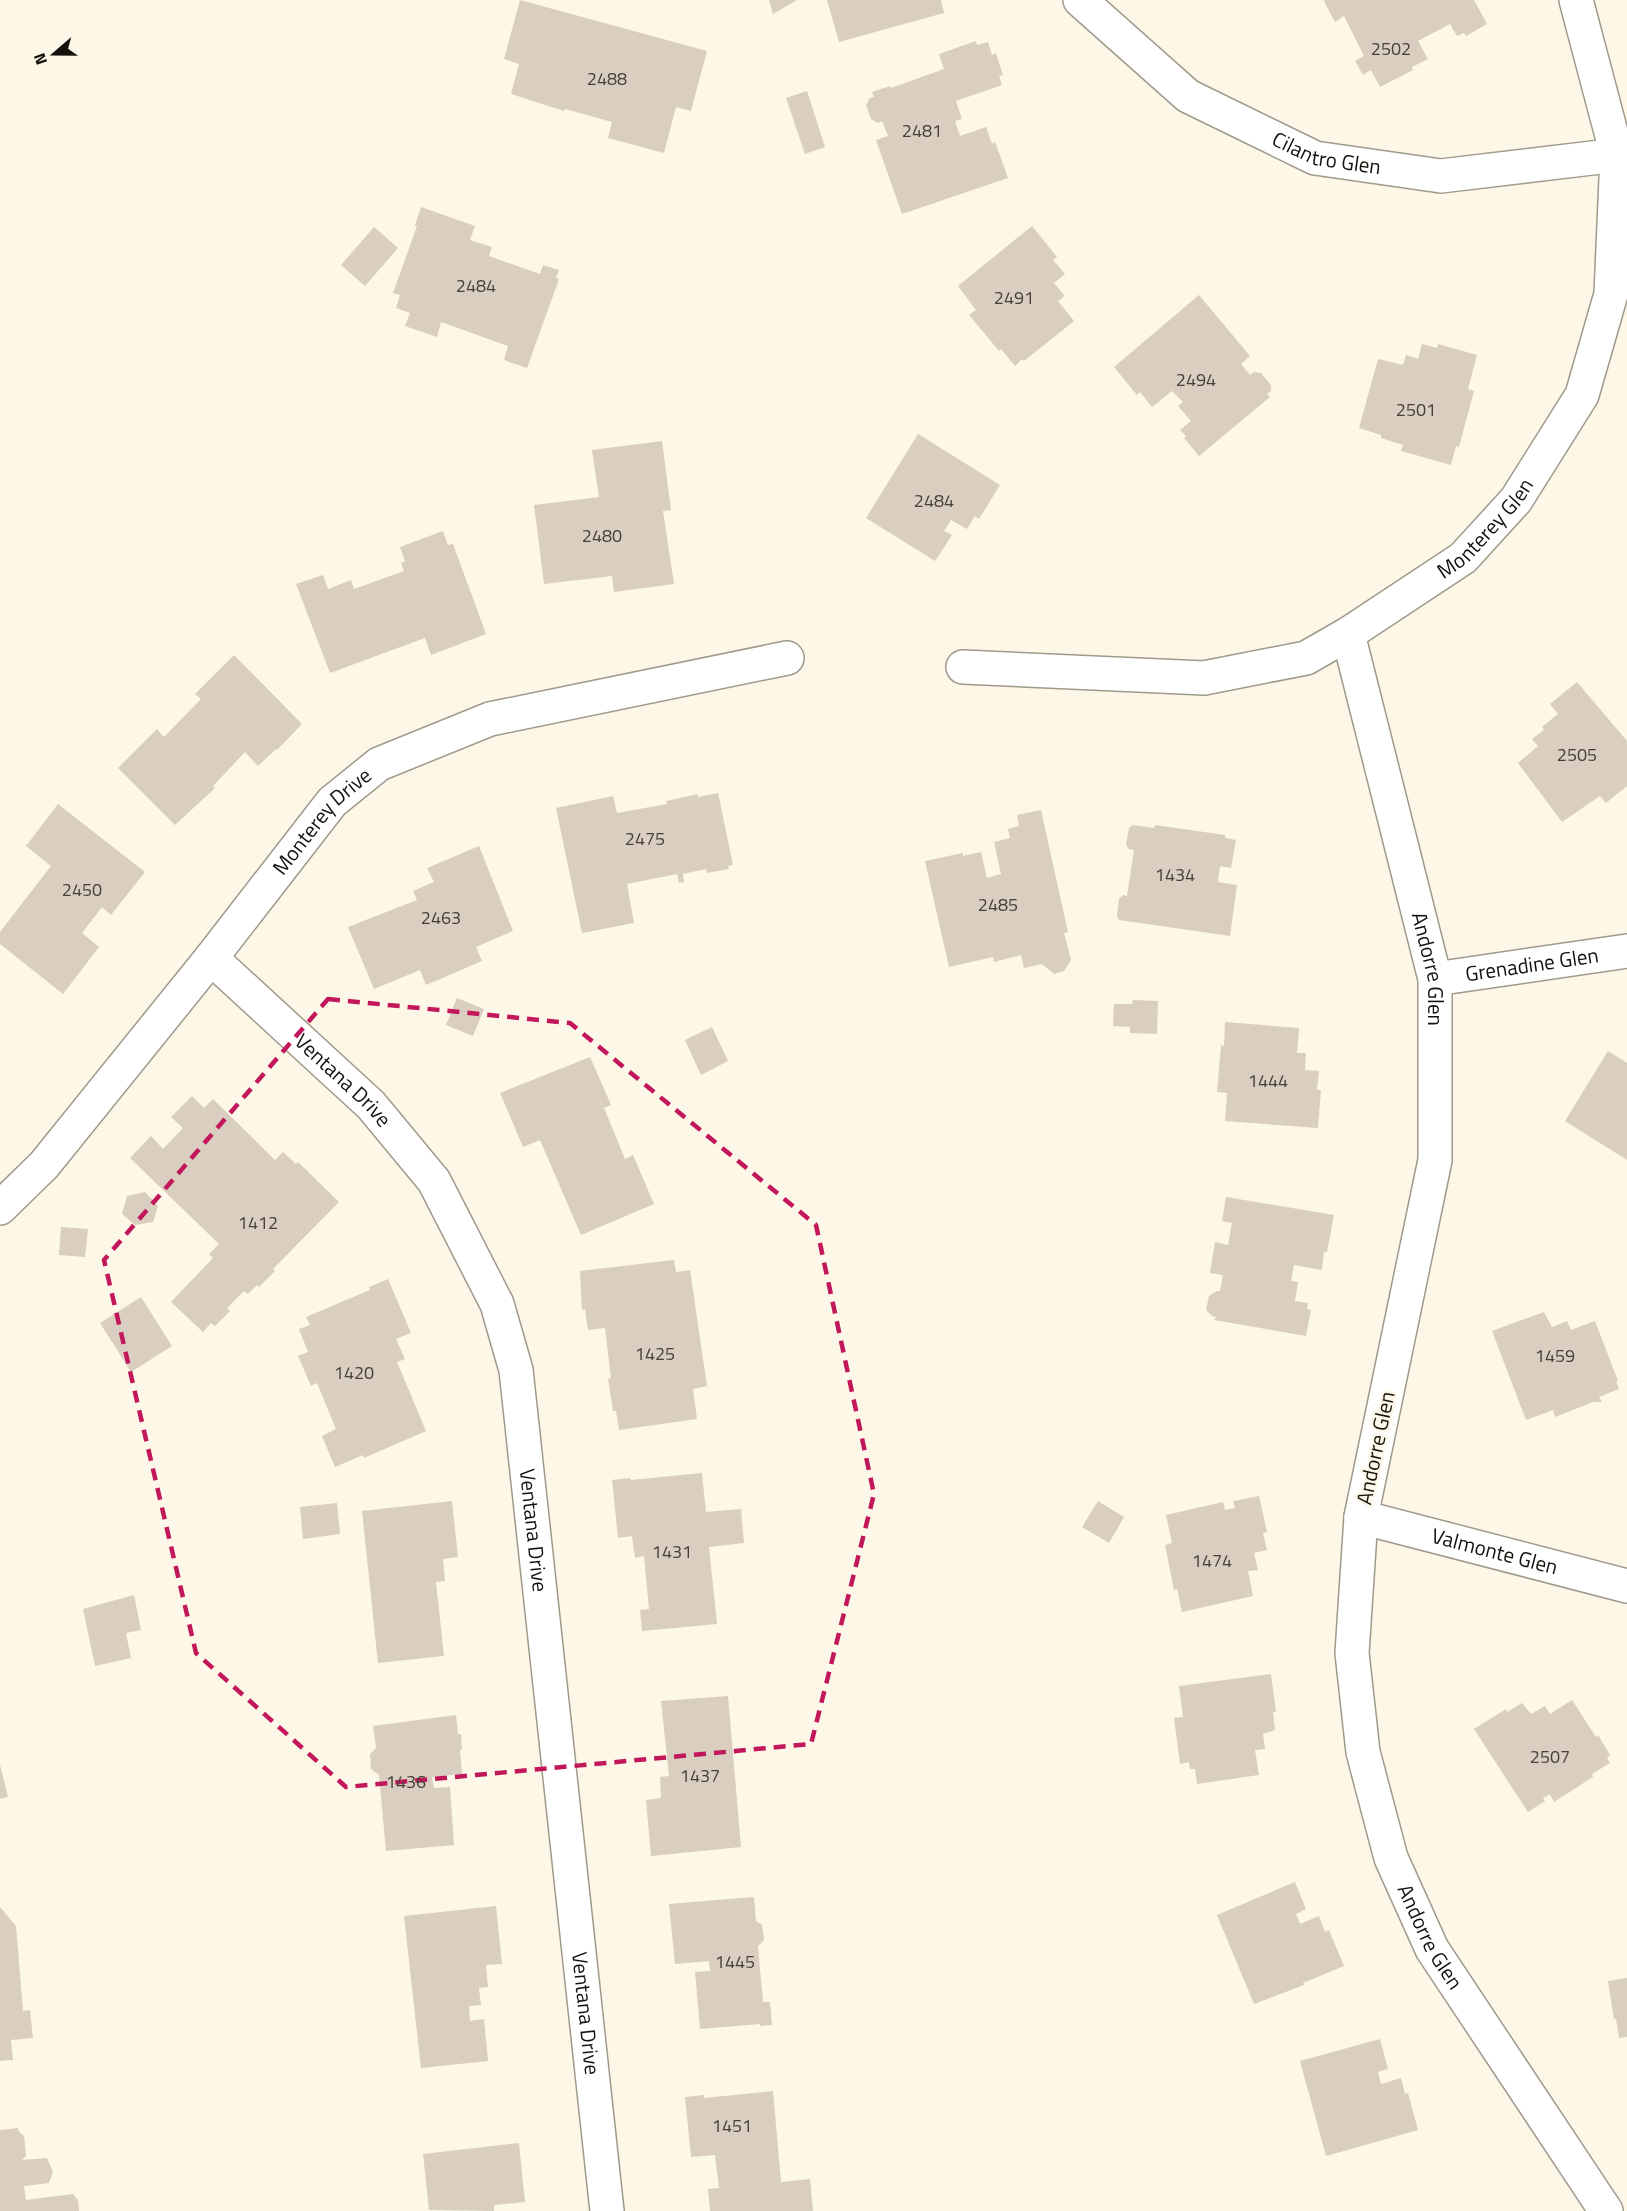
<svg xmlns="http://www.w3.org/2000/svg" width="1627" height="2211" viewBox="0 0 1627 2211" font-family="'Titillium Web',sans-serif">
<style>
.building{fill:#d9cec0}
.lines{fill:none;stroke-linecap:round;stroke-linejoin:round}
.minor-casing{stroke:#9f9a8b;stroke-width:36}
.minor{stroke:#fff;stroke-width:33}
.marked{fill:none;stroke:#c2185b;stroke-width:4.5;stroke-dasharray:12 8;stroke-linejoin:round}
.labels{text-anchor:middle;stroke-width:5;stroke-linejoin:round;paint-order:stroke}
.number-label{font-size:18px;fill:#45413a}
.street-label{font-size:21px;fill:#14120d;stroke:#fcf7e6}
</style>
<rect width="100%" height="100%" fill="#fcf7e6"/>
<g class="building">
<path d="M520,0l187,51 -16,60 -15,-4 -12,46 -56,-15 4,-16 -47,-13 -1,2 -53,-17 8,-30 -15,-5z"/>
<path d="M769,0h28l-24,14z"/>
<path d="M827,0h114l3,13 -105,29z"/>
<path d="M1325,0h149l13,24 -21,12 -2,-3 -7,3 -7,-12 -32,17 10,18 -16,8 1,3 -33,17 -9,-17 -8,5 -8,-14 9,-5 -20,-40 -9,6 -11,-21z"/>
<path d="M976,41l1,4 11,-3 4,13 4,-2 7,22 -4,1 3,9 -46,16 6,18 -7,2 5,15 26,-9 6,17 3,-2 13,36 -106,36 -26,-74 12,-4 -6,-15 -4,2 -7,-4 -5,-14 4,-7 4,-1 -2,-5 18,-6 1,2 53,-19 -5,-15z"/>
<path d="M807,91l18,56 -20,7 -19,-56z"/>
<path d="M421,207l54,19 -5,14 22,7 -3,9 51,18 3,-9 16,5 -3,8 3,1 -32,89 -23,-8 4,-14 -67,-24 -4,15 -32,-11 5,-13 -14,-5 4,-13 -7,-2 24,-67 -2,-1z"/>
<path d="M1032,226l25,31 -4,3 12,14 -11,9 11,13 -7,5 16,20 -50,40 -2,-2 -7,7 -14,-17 -2,2 -30,-36 7,-5 -18,-24z"/>
<path d="M374,227l24,21 -33,38 -24,-21z"/>
<path d="M1199,295l51,61 -9,8 9,11 4,-3 7,1 10,12v6l-4,3 3,3 -71,59 -15,-18 2,-2 -6,-6 11,-9 -13,-15 5,-4 -11,-11 -20,16 -12,-15 -3,3 -23,-28z"/>
<path d="M1422,344l15,4 1,-4 39,11 -9,34 6,2 -15,56 -3,-1 -5,19 -50,-14 2,-6 -22,-7v-3l-22,-7 19,-69 25,6 3,-10 12,4z"/>
<path d="M918,434l82,51 -21,34 -4,-3 -8,13 -16,-9 -7,11 8,4 -17,26 -69,-43z"/>
<path d="M662,441l9,69 -8,1 11,73 -60,8 -2,-16 -68,8 -10,-79 65,-8 -7,-47z"/>
<path d="M443,531l5,14 5,-1 33,90 -55,21 -6,-17 -95,35 -34,-89 27,-9 5,14 23,-9 3,9 50,-18 -3,-8 4,-2 -5,-14z"/>
<path d="M234,655l68,69 -25,26 -1,-1 -18,17 -13,-14 -32,34 2,2 -40,37 -57,-57 39,-39 7,8 37,-38 -6,-5z"/>
<path d="M1577,682l50,59v45l-21,17 -6,-7 -38,26 -44,-59 20,-17 -6,-7 12,-9 -2,-3 16,-13 -8,-10z"/>
<path d="M718,793l15,72 -5,1 1,3 -22,4 -1,-4 -23,5 1,8 -5,1 -2,-9 -50,10 7,39 -52,10 -26,-125 57,-12 4,17 50,-9 -1,-3 32,-7v3z"/>
<path d="M58,804l87,68 -34,43 -9,-8 -20,26 17,14 -36,47 -63,-50v-12l51,-66 -25,-20z"/>
<path d="M1041,810l27,122 -4,1 7,27 -7,11 -10,3 -12,-10 -18,4 -3,-13 -27,7 -1,-5 -44,10 -24,-106 38,-8v3l18,-4 6,26 14,-4 -7,-32 16,-4 -2,-9 11,-3 -2,-11z"/>
<path d="M1133,825l21,3 1,-3 70,10v3l11,2 -5,28 -11,-2 -2,16 19,3 -7,51 -111,-16 -2,-4 2,-17 4,-4 4,1 7,-46 -5,-1 -3,-4 3,-17z"/>
<path d="M479,846l34,85 -37,16 6,14 -56,24 -6,-15 -46,19 -26,-62 69,-27 -4,-9 21,-9 -7,-14z"/>
<path d="M457,998l27,11 -11,27 -27,-11z"/>
<path d="M1133,1000l25,1 -1,33 -27,-1v-6l-17,-1 1,-22h18z"/>
<path d="M1225,1022l74,6 -2,25h9l-1,17 14,1 -2,19h4l-3,38 -93,-7 2,-28 -10,-1 4,-47 3,1z"/>
<path d="M712,1027l16,34 -27,14 -16,-35z"/>
<path d="M1608,1051l19,12v97l-62,-39z"/>
<path d="M590,1057l21,48 -7,3 21,51 8,-4 21,49 -73,31 -41,-95 -17,7 -23,-54z"/>
<path d="M192,1096l12,12 9,-9 62,61 8,-8 13,12 2,-2 41,40 -66,67 2,2 -16,16 -2,-2 -9,9 -4,-3 -17,17 3,3 -15,15 -4,-3 -8,9 -32,-30 42,-44 -4,-4 10,-10 -89,-86 21,-22 12,13 20,-21 -12,-11z"/>
<path d="M145,1192l13,14 -5,16 -18,3 -13,-11 5,-18z"/>
<path d="M1226,1197l108,18 -7,37h-3l-2,18 -28,-5 -3,16 7,1 -3,19 13,2 -1,6 4,1 -5,26 -92,-16 2,-3 -4,-1 -6,-6 3,-14 8,-5h3l3,-16 -13,-2 5,-31 13,3 4,-22 -10,-2z"/>
<path d="M61,1227l27,2 -3,28 -26,-2z"/>
<path d="M674,1260l2,12 14,-2 17,116 -14,3 4,30 -78,11 -3,-19h-3l-5,-32 3,-1 -6,-50 -17,2 -3,-21 -3,1 -2,-39z"/>
<path d="M388,1279l23,54 -15,6 9,20 -8,3 29,69 -62,27 -1,-3 -28,12 -13,-31 14,-7 -19,-46 -6,3 -13,-30 10,-4 -9,-23 11,-4 -4,-8 64,-27 -1,-3z"/>
<path d="M141,1297l31,49 -41,26 -31,-49z"/>
<path d="M1544,1312l8,15 15,-6 4,9 24,-9 23,60h-2l3,8 -20,8 3,5h-9l-38,15 -2,-7 -27,10 -34,-89z"/>
<path d="M702,1473l4,39 35,-3 3,34 -35,4 8,77 -75,7 -2,-21 9,-1 -5,-53 -9,2 -3,-22 -14,2 -6,-58 18,-2 1,2z"/>
<path d="M1259,1496l8,36 -4,1 4,17 -13,3 4,17 -10,1 5,25 -71,16 -5,-23 -3,1 -9,-45 7,-2 -6,-28 57,-13 2,8 10,-2 -2,-7z"/>
<path d="M452,1501l6,56 -15,2 2,22 -9,1 8,74 -66,7 -16,-152z"/>
<path d="M1098,1501l26,16 -15,26 -27,-16z"/>
<path d="M337,1503l3,31 -37,5 -3,-32z"/>
<path d="M134,1595l7,35 -15,3 5,25 -36,8 -12,-57z"/>
<path d="M1271,1674l5,38h-3l2,18 -12,4 2,15 -10,1 4,25 -62,9 -2,-15h-5l-1,-7 -9,2 -6,-46 9,-1 -4,-31z"/>
<path d="M728,1696l13,151 -90,9 -5,-56 15,-2 -1,-21 9,-1 -8,-75z"/>
<path d="M1572,1700l24,37 2,-2 12,20 -3,3 3,5 -18,11 1,3 -39,25 -4,-8 -7,4 2,3 -17,11 -54,-83 32,-20 1,3 15,-9 9,11 14,-8 5,8z"/>
<path d="M456,1715l2,19h3l1,16h-2l2,24 -30,3 2,11 16,-1 4,58 -68,6 -7,-76 -8,-6 -1,-15 6,-6 -3,-22z"/>
<path d="M0,1765l8,32 -8,2z"/>
<path d="M1295,1882l11,27 -10,5 4,10 19,-8 6,16 4,-2 15,36 -41,17 1,2 -50,19 -37,-89z"/>
<path d="M754,1897l2,24 6,4 2,15 -6,6 5,56h7l2,23 -12,1v-2l-60,5 -5,-57 15,-1 -1,-10 -34,3 -6,-60z"/>
<path d="M496,1906l6,58 -16,1 2,22 -9,1 2,17 -12,1 1,15 14,-2 4,42 -67,7 -17,-152z"/>
<path d="M0,1907l16,19 7,85 7,-1 3,28 -22,2 2,20 -13,1z"/>
<path d="M1627,1978v59l-8,1 -3,-19h-2l-6,-38z"/>
<path d="M1380,2039l8,30 -10,3 3,12 20,-6 4,16 3,-1 10,37 -92,26 -26,-95z"/>
<path d="M773,2091l8,91 29,-3 3,32h-103l-2,-22 11,-1 -4,-33 -24,2 -6,-60 19,-2v3z"/>
<path d="M18,2128l1,4 5,4 2,20 -4,4 25,-2 6,14 -4,11 -25,3 2,14 47,-6 5,6 1,11h-79v-81z"/>
<path d="M519,2143l6,59 -31,3v6l-65,-1 -6,-56z"/>
</g>
<g class="lines">
<defs>
<g id="minor">
<path id="s1" d="M1080,0l108,96 127,62 126,18 176,-21"/>
<path id="s2" d="M1348,634l87,345v181l-74,357 -9,136 11,99 28,106 41,91 174,262"/>
<path id="s3" d="M963,667l241,11 102,-20 42,-24 115,-76 53,-58 66,-105 29,-101 6,-139 -41,-155"/>
<path id="s4" d="M211,958l160,147 63,76 63,123 19,66 91,841"/>
<path id="s5" d="M1435,979l192,-28"/>
<path id="s6" d="M0,1208l44,-43 167,-207 121,-156 47,-38 111,-45 297,-61"/>
<path id="s7" d="M1361,1517l266,69"/>
</g>
</defs>
<use href="#minor" class="minor-casing"/>
<use href="#minor" class="minor"/>
</g>
<path class="marked" d="M328,999l242,24 246,202 58,269 -63,250 -465,43 -150,-134 -92,-393z"/>
<g class="labels">
<g class="number-label">
<text x="1391" y="55">2502</text>
<text x="607" y="85">2488</text>
<text x="922" y="137">2481</text>
<text x="476" y="292">2484</text>
<text x="1014" y="304">2491</text>
<text x="1196" y="386">2494</text>
<text x="1416" y="416">2501</text>
<text x="934" y="507">2484</text>
<text x="602" y="542">2480</text>
<text x="1577" y="761">2505</text>
<text x="645" y="845">2475</text>
<text x="1175" y="881">1434</text>
<text x="82" y="896">2450</text>
<text x="998" y="911">2485</text>
<text x="441" y="924">2463</text>
<text x="1268" y="1087">1444</text>
<text x="258" y="1229">1412</text>
<text x="655" y="1360">1425</text>
<text x="1555" y="1362">1459</text>
<text x="354" y="1379">1420</text>
<text x="672" y="1558">1431</text>
<text x="1212" y="1567">1474</text>
<text x="1550" y="1763">2507</text>
<text x="700" y="1782">1437</text>
<text x="406" y="1788">1436</text>
<text x="735" y="1968">1445</text>
<text x="732" y="2132">1451</text>
</g>
<g class="street-label">
<text dy="7" stroke="none"><textPath href="#s1" startOffset="296">Cilantro Glen</textPath></text>
<text dy="7" stroke="none"><textPath href="#s3" startOffset="568">Monterey Glen</textPath></text>
<text dy="7" stroke="none"><textPath href="#s6" startOffset="504">Monterey Drive</textPath></text>
<text dy="7" stroke="none"><textPath href="#s5" startOffset="98">Grenadine Glen</textPath></text>
<text dy="7" stroke="none"><textPath href="#s2" startOffset="345">Andorre Glen</textPath></text>
<text dy="7" stroke="none"><textPath href="#s4" startOffset="180">Ventana Drive</textPath></text>
<text transform="translate(1376 1448) rotate(-78)" y="7">Andorre Glen</text>
<text dy="7" stroke="none"><textPath href="#s4" startOffset="684">Ventana Drive</textPath></text>
<text dy="7" stroke="none"><textPath href="#s7" startOffset="138">Valmonte Glen</textPath></text>
<text dy="7" stroke="none"><textPath href="#s2" startOffset="1335">Andorre Glen</textPath></text>
<text dy="7" stroke="none"><textPath href="#s4" startOffset="1170">Ventana Drive</textPath></text>
</g>
</g>
<g transform="translate(54 54) rotate(250)" stroke="#fcf7e6" stroke-width="4.5" paint-order="stroke">
<path d="M0-4.5L10 22L0 15L-10 22Z" fill="#14120d"/>
<text y="-9" font-size="16" font-weight="bold" text-anchor="middle" fill="#14120d">N</text>
</g>
</svg>
